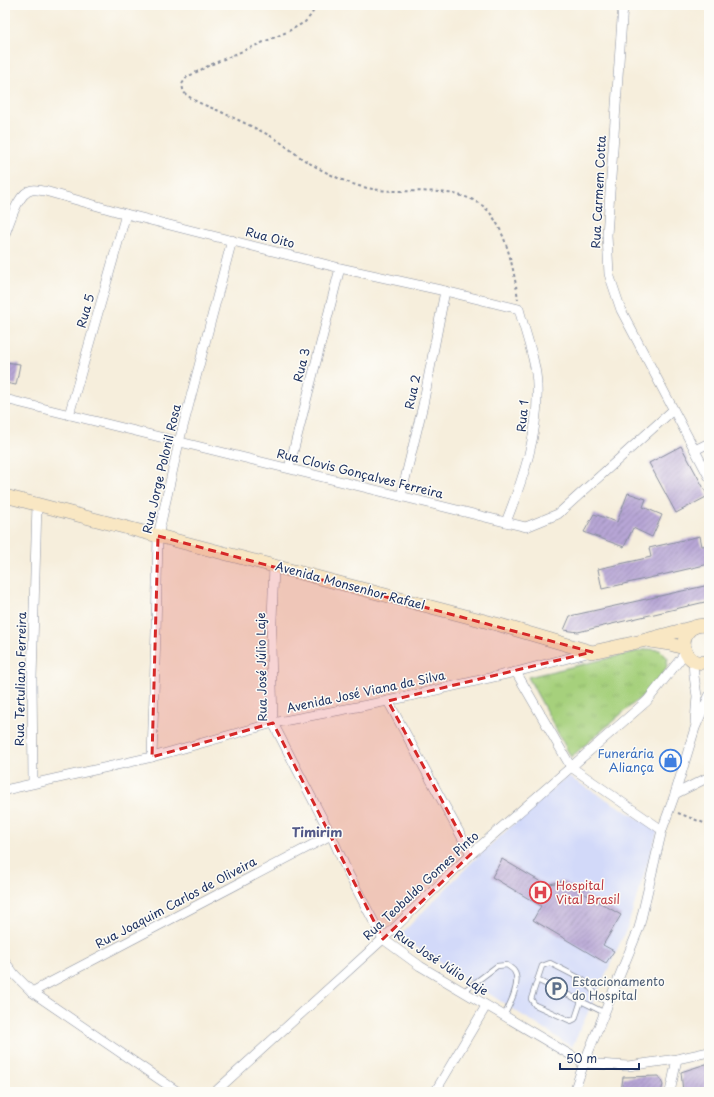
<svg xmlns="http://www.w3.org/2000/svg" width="714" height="1097" viewBox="0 0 714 1097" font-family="'Playpen Sans',sans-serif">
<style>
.built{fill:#d2d9f9}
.park{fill:url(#park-tufts);stroke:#60806d}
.building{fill:url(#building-hatch)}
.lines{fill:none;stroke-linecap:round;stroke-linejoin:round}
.service-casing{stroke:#888e9d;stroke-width:6}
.minor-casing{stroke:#888e9d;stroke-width:10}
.secondary-casing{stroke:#888e9d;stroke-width:14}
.path{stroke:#888e9d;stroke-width:2;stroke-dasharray:3 3;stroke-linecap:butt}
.service{stroke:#fff;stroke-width:4.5}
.minor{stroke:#fff;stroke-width:9}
.secondary{stroke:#f9e7c3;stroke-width:13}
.marked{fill:#d62828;fill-opacity:0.2;stroke:#d62828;stroke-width:3;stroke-dasharray:8 5;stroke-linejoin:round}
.labels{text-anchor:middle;stroke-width:3;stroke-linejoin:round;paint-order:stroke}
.street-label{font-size:12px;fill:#1b2f5e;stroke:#fdfcf7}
.shop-label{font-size:12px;fill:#366cbe;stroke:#fdfcf7;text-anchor:end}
.health-label{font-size:12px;fill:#be3a42;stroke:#fdfcf7;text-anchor:start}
.service-label{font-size:12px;fill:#4e5e75;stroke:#fdfcf7;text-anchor:start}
.neighbourhood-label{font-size:13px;font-weight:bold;fill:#525988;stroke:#fdfcf7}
</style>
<defs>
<pattern id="park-tufts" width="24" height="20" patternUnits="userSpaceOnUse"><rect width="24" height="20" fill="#a6d07c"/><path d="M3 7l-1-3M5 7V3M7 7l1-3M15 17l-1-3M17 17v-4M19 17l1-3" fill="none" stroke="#8eb36e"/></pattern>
<pattern id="building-hatch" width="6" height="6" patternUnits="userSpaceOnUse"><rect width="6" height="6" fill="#b7a6d5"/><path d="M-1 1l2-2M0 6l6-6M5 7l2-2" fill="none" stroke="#9488b0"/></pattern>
</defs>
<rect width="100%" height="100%" fill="#fdfcf7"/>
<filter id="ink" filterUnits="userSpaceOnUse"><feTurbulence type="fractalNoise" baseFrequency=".025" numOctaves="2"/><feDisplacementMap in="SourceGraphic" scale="8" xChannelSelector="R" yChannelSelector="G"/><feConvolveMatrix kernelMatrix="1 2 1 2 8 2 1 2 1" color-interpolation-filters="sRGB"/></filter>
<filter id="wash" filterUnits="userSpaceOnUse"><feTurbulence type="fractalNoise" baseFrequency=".012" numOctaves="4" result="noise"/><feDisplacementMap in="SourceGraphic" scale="16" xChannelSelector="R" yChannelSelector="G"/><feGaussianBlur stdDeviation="0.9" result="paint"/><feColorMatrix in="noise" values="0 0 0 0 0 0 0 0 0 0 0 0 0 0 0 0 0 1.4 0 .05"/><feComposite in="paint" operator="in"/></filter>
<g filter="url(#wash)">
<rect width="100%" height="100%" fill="#f6eedc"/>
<path class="built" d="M567,776l91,54 -31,98 -55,119 -173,-111 78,-79z"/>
<path class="park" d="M648,649l12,1 8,8 -2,11 -12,17 -83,71 -43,-80z"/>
<g id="blocks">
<g class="building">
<path d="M5,362l15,2 -4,21 -11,-2z"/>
<path d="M681,446l27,50 -32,17 -27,-50z"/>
<path d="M628,493l18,6 -3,8 19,8 -10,22 -19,-9 -9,19 -40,-15 10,-18 23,8z"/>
<path d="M700,536l2,10 7,-1v19l-107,25 -4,-20 53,-12 -2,-9z"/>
<path d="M709,585v16l-131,31 -14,-2 6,-14z"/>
<path d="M502,859l44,26 17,-4 58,34 -18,30 11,6 -8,12 -73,-43 8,-14 -49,-29z"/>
<path d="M709,1063v29h-26l-2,-20z"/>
<path d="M659,1076l4,9 -2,7h-40l2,-15z"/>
</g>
</g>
</g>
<g filter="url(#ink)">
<use href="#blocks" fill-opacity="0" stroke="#888e9d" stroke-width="1"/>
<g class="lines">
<defs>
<g id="service">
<path d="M537,980l44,21"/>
<path d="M464,991l33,-25 10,-1c2,2 6,4 7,6 8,11 -5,35 -10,45"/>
<path d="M605,1013l-24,-12 -6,18 -4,2 -36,-16 -4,-6 11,-33 8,-3 33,17 5,5 10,12 11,6"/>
</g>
<g id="minor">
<path d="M623,5l-16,230 2,39 12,36 88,167"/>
<path d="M5,234c5,-12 13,-42 27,-44 4,-1 9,1 13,1l81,23 214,54 105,23 74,18c6,23 18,55 18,77 2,47 -14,93 -31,136"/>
<path d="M5,399l521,128 32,-13 115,-104"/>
<path d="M69,415l57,-201"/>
<path d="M695,450l14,-7"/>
<path d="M289,468l51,-200"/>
<path d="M401,496l22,-91 22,-114"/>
<path d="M274,566l-3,81 2,76 58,112 18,40 34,64 37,27 164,97 44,3 49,-7 32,-7"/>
<path d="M693,660l1,16 3,20 -2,26"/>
<path d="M516,672l55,95 91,63"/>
<path d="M388,701l83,153"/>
<path d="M152,757l4,-125 2,-96 21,-94 53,-202"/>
<path d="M33,783l-1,-105 5,-174"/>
<path d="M5,790l147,-33 121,-34 115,-22 128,-29 75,-20"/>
<path d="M675,794l34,-17"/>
<path d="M5,962l10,13 17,17 146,100"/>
<path d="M32,992l299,-157"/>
<path d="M215,1092l168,-153 88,-85 176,-153 39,-49"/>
<path d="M435,1092l51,-86"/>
<path d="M574,1092l10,-29 55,-135 23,-98 13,-36 20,-66 14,-32"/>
<path d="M670,1092l7,-33"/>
</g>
<g id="secondary">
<path d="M5,496l495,129 92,27 50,-11 52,-14"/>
<path d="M709,626c-36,-7 -30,46 0,35"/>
<path d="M650,641l20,3 14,4"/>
</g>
</defs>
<use href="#service" class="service-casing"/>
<use href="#minor" class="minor-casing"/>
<use href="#secondary" class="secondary-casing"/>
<g class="path">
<path d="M313,5l1,3 -2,6 -7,8 -18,10 -77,33 -23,12 -5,7c1,5 1,9 5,11 8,7 20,11 30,15 19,9 39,18 57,28 13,8 24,19 37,26 19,11 41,22 62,25 34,6 81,-5 110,17 22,17 32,67 35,94"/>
<path d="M678,813l31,12"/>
</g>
<use href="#service" class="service"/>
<use href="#minor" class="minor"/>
<use href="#secondary" class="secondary"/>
</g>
</g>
<path class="marked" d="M158,536l434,116 -204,49 83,153 -88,85 -110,-216 -121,34z"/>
<defs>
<symbol id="shop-ring" viewBox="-11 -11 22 22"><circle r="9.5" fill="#fdfcf7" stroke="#3f7fe0" stroke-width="1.5"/><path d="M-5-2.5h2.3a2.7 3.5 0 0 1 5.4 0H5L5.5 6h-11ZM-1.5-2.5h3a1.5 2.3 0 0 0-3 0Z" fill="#3f7fe0"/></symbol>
<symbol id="hospital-ring" viewBox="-11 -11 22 22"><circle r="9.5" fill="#fdfcf7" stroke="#e0444e" stroke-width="1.5"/><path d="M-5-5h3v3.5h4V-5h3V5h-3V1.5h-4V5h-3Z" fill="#e0444e"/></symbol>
<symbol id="parking-ring" viewBox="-11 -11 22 22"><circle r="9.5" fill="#fdfcf7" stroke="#5c6f8a" stroke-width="1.5"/><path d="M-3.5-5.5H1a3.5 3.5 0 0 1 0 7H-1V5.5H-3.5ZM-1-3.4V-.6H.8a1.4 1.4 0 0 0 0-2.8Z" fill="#5c6f8a"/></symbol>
</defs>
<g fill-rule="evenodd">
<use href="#shop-ring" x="658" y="748" width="25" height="25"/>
<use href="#hospital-ring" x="528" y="880" width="25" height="25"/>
<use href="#parking-ring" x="544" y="976" width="25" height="25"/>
</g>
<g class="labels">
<g class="street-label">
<text transform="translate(599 192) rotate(-87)" y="4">Rua Carmem Cotta</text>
<text transform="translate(270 238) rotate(15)" y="4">Rua Oito</text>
<text transform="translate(86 311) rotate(-74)" y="4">Rua 5</text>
<text transform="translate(302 365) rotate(-76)" y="4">Rua 3</text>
<text transform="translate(413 392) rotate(-78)" y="4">Rua 2</text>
<text transform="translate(523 416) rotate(-85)" y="4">Rua 1</text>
<text transform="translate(162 469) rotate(-77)" y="4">Rua Jorge Polonil Rosa</text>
<text transform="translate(360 474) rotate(14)" y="4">Rua Clovis Gonçalves Ferreira</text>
<text transform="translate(350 586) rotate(15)" y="4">Avenida Monsenhor Rafael</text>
<text transform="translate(262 667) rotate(-91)" y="4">Rua José Júlio Laje</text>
<text transform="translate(21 679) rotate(-89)" y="4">Rua Tertuliano Ferreira</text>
<text transform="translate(366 692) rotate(-12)" y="4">Avenida José Viana da Silva</text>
<text transform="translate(421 886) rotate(-43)" y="4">Rua Teobaldo Gomes Pinto</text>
<text transform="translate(176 903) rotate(-28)" y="4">Rua Joaquim Carlos de Oliveira</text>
<text transform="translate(441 963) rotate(33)" y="4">Rua José Júlio Laje</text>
</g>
<g class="shop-label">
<text x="654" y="758">Funerária<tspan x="654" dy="14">Aliança</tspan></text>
</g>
<g class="health-label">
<text x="556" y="890">Hospital<tspan x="556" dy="14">Vital Brasil</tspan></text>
</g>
<g class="service-label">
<text x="572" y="986">Estacionamento<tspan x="572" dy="14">do Hospital</tspan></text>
</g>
<g class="neighbourhood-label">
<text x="317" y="837">Timirim</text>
</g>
</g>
<rect width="714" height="1097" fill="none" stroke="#fdfcf7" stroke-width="20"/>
<path d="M560 1063v6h79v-6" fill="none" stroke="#1b2f5e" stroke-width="2"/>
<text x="566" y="1063" font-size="12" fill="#1b2f5e" stroke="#fdfcf7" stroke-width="3" paint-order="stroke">50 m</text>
</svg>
